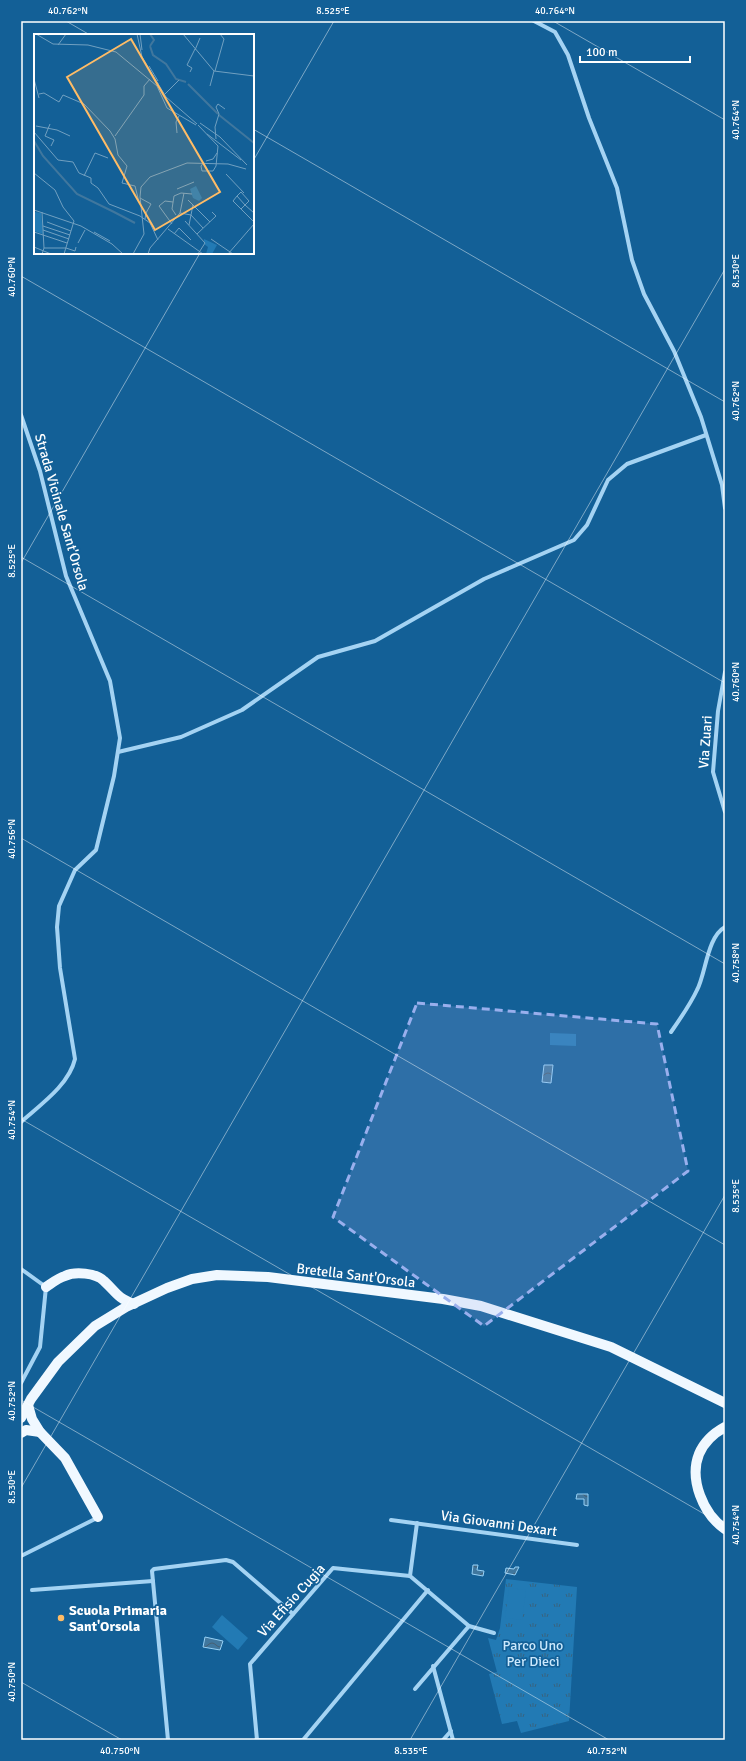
<svg xmlns="http://www.w3.org/2000/svg" width="746" height="1761" viewBox="0 0 746 1761" font-family="Signika,sans-serif">
<style>
.grass{fill:url(#grass-tufts)}
.pitch{fill:#227ab4}
.water{fill:url(#water-waves);stroke:#96d1f6}
.lines{fill:none;stroke-linecap:round;stroke-linejoin:round}
.street{stroke:#a4d3f3;stroke-width:4}
.primary{stroke:#f0f8ff;stroke-width:10}
.marked{fill:#99afed;fill-opacity:0.2;stroke:#99afed;stroke-width:3;stroke-dasharray:8 5;stroke-linejoin:round}
.ticks{fill:none;stroke:#fff;stroke-width:1;stroke-opacity:0.45}
.poi-dot{fill:#ffbc66;stroke:#136097;stroke-width:1.5}
.labels{text-anchor:middle;stroke-width:3.5;stroke-linejoin:round;paint-order:stroke}
.street-label{font-size:14px;fill:#fff;stroke:#136097}
.poi-label{font-size:14px;font-weight:bold;fill:#fff;stroke:#136097;text-anchor:start}
.park-label{font-size:14px;fill:#cce9fd;stroke:#136097}
.inset-river{fill:none;stroke:#40779e;stroke-width:2}
.inset-road{fill:none;stroke:#71a0c1;stroke-width:1}
.view{fill:#ffbc66;fill-opacity:0.15;stroke:#ffbc66;stroke-width:2}
.inset-edge{fill:none;stroke:#fff;stroke-width:2}
.neatline{fill:none;stroke:#fff;stroke-width:1.5}
.ticks-label{font-size:10px;text-anchor:middle;fill:#fff}
</style>
<defs>
<pattern id="grass-tufts" width="24" height="20" patternUnits="userSpaceOnUse"><rect width="24" height="20" fill="#227ab4"/><path d="M3 7l-1-3M5 7V3M7 7l1-3M15 17l-1-3M17 17v-4M19 17l1-3" fill="none" stroke="#376380"/></pattern>
<pattern id="water-waves" width="16" height="10" patternUnits="userSpaceOnUse"><rect width="16" height="10" fill="#40779e"/><path d="M0 5q4-4 8 0t8 0" fill="none" stroke="#475f71"/></pattern>
</defs>
<rect width="100%" height="100%" fill="#136097"/>
<path class="grass" d="M506,1579l71,8 -8,134 -48,12 -4,-12 -15,3 -13,-50 8,-2 -9,-34 8,2 4,-12z"/>
<g class="pitch">
<path d="M550,1033l26,1v12l-26,-1z"/>
<path d="M509,1588l17,2 -4,30 -17,-2z"/>
<path d="M222,1615l26,23 -10,12 -26,-23z"/>
</g>
<g class="water">
<path d="M544,1065h9l-2,18 -9,-1z"/>
<path d="M577,1494h11v12l-4,-1v-6h-8z"/>
<path d="M473,1565h5l-1,5 7,1 -1,5 -11,-2z"/>
<path d="M515,1567h4l-4,8 -10,-2 1,-5 8,1z"/>
<path d="M205,1637l18,4 -3,9 -17,-3z"/>
</g>
<g class="lines">
<g class="street">
<path d="M534,21l21,11 13,23 21,63 28,70 15,72 12,34 30,57 27,66 21,68 3,23"/>
<path d="M21,415l19,56 26,105 44,105 10,57 -6,38 -18,74 -21,20 -16,36 -2,21 3,41 15,91c-6,26 -35,46 -54,63"/>
<path d="M725,672l-7,39 -5,61 12,40"/>
<path d="M118,752l63,-15 61,-27 76,-53 57,-16 109,-62 90,-39 13,-15 21,-45 19,-16 79,-29"/>
<path d="M671,1032c9,-13 19,-27 26,-42 9,-17 10,-53 28,-63"/>
<path d="M21,1269l25,18 -6,60 -19,36"/>
<path d="M391,1520l186,25"/>
<path d="M21,1556l76,-38"/>
<path d="M410,1576l7,-53"/>
<path d="M32,1590l121,-9"/>
<path d="M433,1666l20,74"/>
<path d="M415,1689l54,-63"/>
<path d="M168,1740l-16,-169 2,-2 72,-9 7,2 60,52"/>
<path d="M256,1740h47"/>
<path d="M257,1740l-7,-76 83,-96 77,8 59,50 25,7"/>
<path d="M303,1740l125,-150"/>
<path d="M443,1740l8,-9"/>
</g>
<g class="primary">
<path d="M46,1287c6,-4 12,-9 19,-11 10,-5 31,-3 39,5 13,12 12,16 30,23"/>
<path d="M28,1405l4,14 8,13 25,26 33,59"/>
<path d="M21,1418l10,-19 27,-37 37,-36 31,-19 41,-19 25,-9 25,-4 51,2 175,22 38,7 130,41 114,56"/>
<path d="M725,1427c-11,6 -21,15 -26,27 -10,25 4,60 26,75"/>
<path d="M21,1433l5,-3 14,2"/>
</g>
</g>
<path class="marked" d="M417,1003l240,21 31,147 -204,155 -151,-109z"/>
<path class="ticks" d="M66,21l24,14M553,21l172,99M253,129l472,273M253,161l81,-140M21,276l704,407M21,557l704,407M21,563l179,-310M21,838l704,407M21,1119l704,407M21,1400l588,340M21,1488l704,-1219M21,1682l101,58M410,1740l315,-545"/>
<circle class="poi-dot" cx="61" cy="1618" r="4"/>
<g class="labels">
<g class="street-label">
<text transform="translate(62 512) rotate(74)" y="5">Strada Vicinale Sant'Orsola</text>
<text transform="translate(705 742) rotate(-86)" y="5">Via Zuari</text>
<text transform="translate(356 1275) rotate(7)" y="5">Bretella Sant'Orsola</text>
<text transform="translate(499 1523) rotate(8)" y="5">Via Giovanni Dexart</text>
<text transform="translate(291 1600) rotate(-48)" y="5">Via Efisio Cugia</text>
</g>
<g class="poi-label">
<text x="69" y="1615">Scuola Primaria<tspan x="69" dy="16">Sant'Orsola</tspan></text>
</g>
<g class="park-label">
<text x="533" y="1650">Parco Uno<tspan x="533" dy="16">Per Dieci</tspan></text>
</g>
</g>
<g transform="translate(34 34)">
<rect width="220" height="220" fill="#136097"/>
<path d="M162,152l6,12 -3,3 -6,-3 -3,-9zM1,178l6,1 2,21 -9,-3zM170,205l13,6 -5,9h-6l2,-7 -4,-3z" fill="#227ab4"/>
<path class="inset-river" d="M116,0l4,6 -4,6M116,12l3,9 13,9 10,15 10,3M154,50l30,30M185,81l35,28M0,107l9,15 34,38 37,18M80,178l21,11"/>
<path class="inset-road" d="M2,0l17,10 35,1 28,7 41,34 1,-3M103,0l5,23 24,40 31,27M106,0l2,16M149,0l31,37 40,5M24,11l8,-11M161,16l5,-12M115,32l9,15M181,37l9,-32 -4,-5M156,38l2,-4 -5,-3 8,-16M0,45l5,19M123,52l10,22 29,17M176,52l4,-15M5,60l5,-1 15,9 4,-7 21,9 26,27 5,8 3,16 9,11 -5,17 13,3 4,16M131,60l14,-14M166,89l20,14 27,28M16,90l-5,12 9,4 -3,6M164,91l20,21 -2,20 -3,5h-11l-1,-5 3,-4M2,92l21,4 13,6M0,98l24,28 15,2 6,11 12,5v5l7,5 11,16 31,12 10,7 8,17M143,99l-1,-11 3,-6M173,100l34,26M81,102l29,-41v-9l6,-7M182,105l-1,-12 4,-13 -3,-7 2,-3 7,5M172,127l7,-2 4,-6M0,139l21,17 8,17 11,14 -10,33M192,140l18,19M50,142l11,-23 13,5M143,155l17,-7M203,162l-4,5 21,21M106,164l11,6M154,166l22,22M207,175l8,-8 -8,-9 -4,4 8,9 9,8M0,176l47,16 31,18 11,10M8,178l2,36 -2,6M146,179l11,2 12,13M146,179l4,-20M142,181l-4,-6 2,-13 7,-3 11,1M111,185l1,-6 5,-9M151,187l20,22 -7,11M13,188l24,9M138,190l-13,-18 6,-5 8,1M155,191l4,-20M9,192l27,9M134,195l35,25M9,196l26,9M0,198l33,11M60,198l16,9M140,200l5,-6 12,12M163,200l19,-18 -4,-4M177,205l22,15M44,209l7,-13M0,213l17,7M10,214h22l9,3 1,-4M99,220l11,-20 -4,-37 1,-10 9,-10 37,-14 41,1 18,5M114,220l2,-6 30,-35M194,220l26,-30"/>
<path class="view" d="M97,5l89,153 -65,38 -88,-153z"/>
<rect width="220" height="220" class="inset-edge"/>
</g>
<rect width="746" height="1761" fill="none" stroke="#136097" stroke-width="44"/>
<path d="M580 56v6h110v-6" fill="none" stroke="#ffffff" stroke-width="2"/>
<text x="586" y="56" font-size="12" fill="#ffffff" stroke="#136097" stroke-width="3" paint-order="stroke">100 m</text>
<rect x="22" y="22" width="702" height="1717" class="neatline"/>
<g class="ticks-label">
<text x="68" y="14">40.762°N</text>
<text x="333" y="14">8.525°E</text>
<text x="555" y="14">40.764°N</text>
<text transform="translate(735 120) rotate(-90)" y="4">40.764°N</text>
<text transform="translate(735 271) rotate(-90)" y="4">8.530°E</text>
<text transform="translate(11 277) rotate(-90)" y="4">40.760°N</text>
<text transform="translate(735 401) rotate(-90)" y="4">40.762°N</text>
<text transform="translate(11 561) rotate(-90)" y="4">8.525°E</text>
<text transform="translate(735 682) rotate(-90)" y="4">40.760°N</text>
<text transform="translate(11 839) rotate(-90)" y="4">40.756°N</text>
<text transform="translate(735 963) rotate(-90)" y="4">40.758°N</text>
<text transform="translate(11 1120) rotate(-90)" y="4">40.754°N</text>
<text transform="translate(735 1196) rotate(-90)" y="4">8.535°E</text>
<text transform="translate(11 1401) rotate(-90)" y="4">40.752°N</text>
<text transform="translate(11 1487) rotate(-90)" y="4">8.530°E</text>
<text transform="translate(735 1525) rotate(-90)" y="4">40.754°N</text>
<text transform="translate(11 1682) rotate(-90)" y="4">40.750°N</text>
<text x="120" y="1754">40.750°N</text>
<text x="411" y="1754">8.535°E</text>
<text x="607" y="1754">40.752°N</text>
</g>
</svg>
